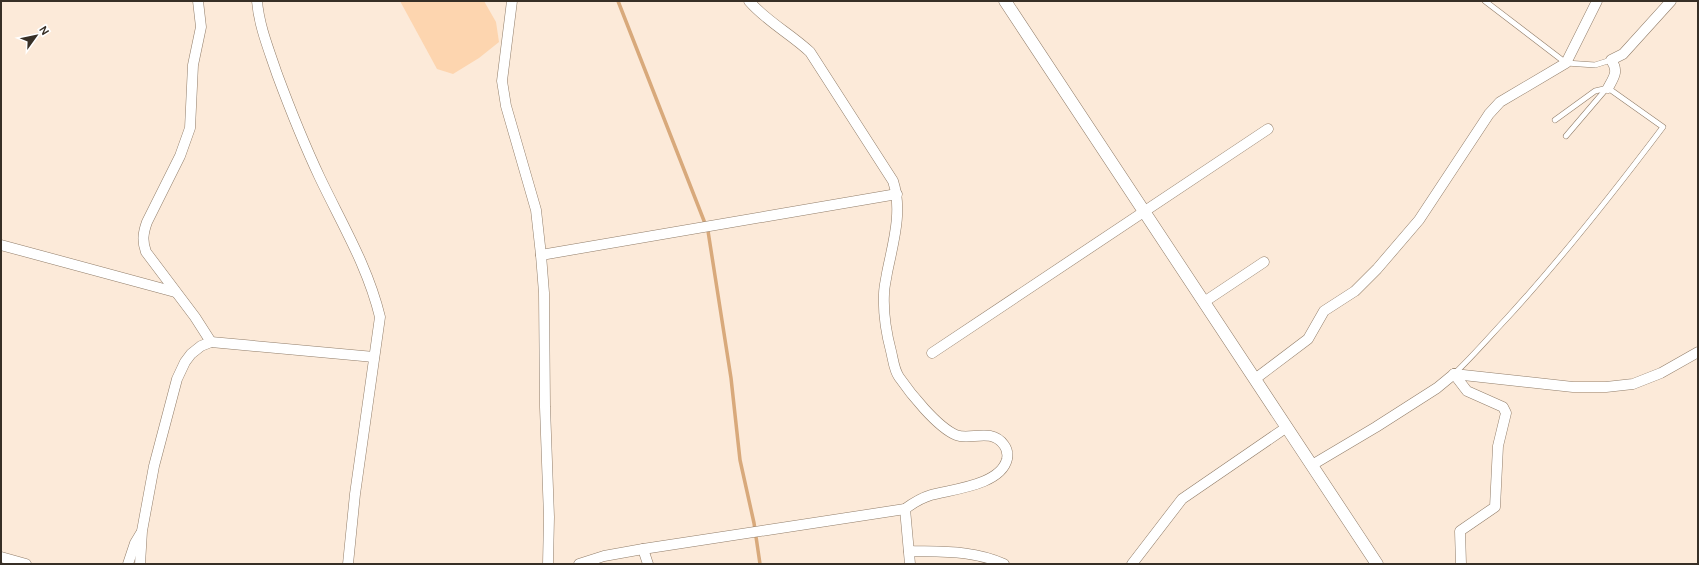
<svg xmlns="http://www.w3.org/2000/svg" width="1699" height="565" viewBox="0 0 1699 565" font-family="'DM Sans',sans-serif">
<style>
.green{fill:#fdd5af}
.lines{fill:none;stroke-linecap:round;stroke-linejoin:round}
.stream{stroke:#d8a97b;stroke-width:3.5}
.service-casing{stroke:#917d69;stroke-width:6}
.minor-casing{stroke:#917d69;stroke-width:11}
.tertiary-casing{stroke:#917d69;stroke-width:13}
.service{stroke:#fff;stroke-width:5}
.minor{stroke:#fff;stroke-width:10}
.tertiary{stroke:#fff;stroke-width:12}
</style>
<rect width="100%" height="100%" fill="#fcead9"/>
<path class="green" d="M400,1h84l12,21 3,20 -20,16 -26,16 -16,-5z"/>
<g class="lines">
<path class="stream" d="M618,1l90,230 23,147 9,82 14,63 6,41"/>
<defs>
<g id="service">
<path d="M1485,1l81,62 29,2 16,-5"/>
<path d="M1566,136l41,-48"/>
<path d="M1455,373c18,-17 35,-37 52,-55 56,-61 107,-126 156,-191l-55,-39 -13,3 -40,29"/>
</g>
<g id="minor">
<path d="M257,1c2,25 12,49 20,73 13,35 27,70 43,104 22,46 48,89 60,139l-25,177 -7,70"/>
<path d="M512,1l-10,80 4,25 30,104 5,45 3,38 1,114 4,110 -1,47"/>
<path d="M1608,88c6,-11 11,-17 3,-28l12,-6 48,-53"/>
<path d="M1,245l174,47"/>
<path d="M541,255l356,-61"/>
<path d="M1204,302l60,-40"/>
<path d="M211,342l163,15"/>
<path d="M932,353l336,-224"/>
<path d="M1454,374l119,13h33l27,-3 28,-11 37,-21"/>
<path d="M1454,374l13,17 36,16 3,6 -8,33 -3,61 -35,24 1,33"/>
<path d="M1255,379l53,-40 16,-28 31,-20 22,-22 42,-49 70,-106 11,-12 66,-39 31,-62"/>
<path d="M1312,465l64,-38 61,-39 17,-14"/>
<path d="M905,509l5,55"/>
<path d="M643,549l5,15"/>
<path d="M909,551c33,1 64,-1 95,13"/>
<path d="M1,557l25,7"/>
<path d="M128,564l7,-21 6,-10"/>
<path d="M140,564l2,-33 12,-65 23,-87 8,-17 6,-8 10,-8 10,-4 -16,-25 -49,-65c-4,-11 -3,-19 1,-30l33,-66 10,-28 3,-63 8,-38 -3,-26"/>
<path d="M579,564l25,-8 39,-7 262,-40c8,-6 16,-11 26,-14 22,-6 70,-10 76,-36 1,-5 0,-10 -3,-14 -13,-18 -34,-4 -48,-10 -19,-8 -46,-42 -57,-58 -5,-7 -6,-18 -8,-26 -5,-19 -8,-37 -7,-57 0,-7 2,-14 3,-21 6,-30 16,-62 6,-92l-83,-129c-19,-18 -44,-31 -61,-51"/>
<path d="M1132,564l50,-65 105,-72"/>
</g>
<path id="tertiary" d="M1005,1l372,563"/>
</defs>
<use href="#service" class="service-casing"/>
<use href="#minor" class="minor-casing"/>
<use href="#tertiary" class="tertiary-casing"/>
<use href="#service" class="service"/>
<use href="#minor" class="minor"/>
<use href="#tertiary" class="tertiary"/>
</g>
<rect width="1699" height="565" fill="none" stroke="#372f26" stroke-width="4"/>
<g transform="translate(36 36) rotate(57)" stroke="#ffffff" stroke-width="3" paint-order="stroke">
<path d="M0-3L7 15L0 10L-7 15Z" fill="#372f26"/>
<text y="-6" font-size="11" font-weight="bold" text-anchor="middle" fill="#372f26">N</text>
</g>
</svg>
